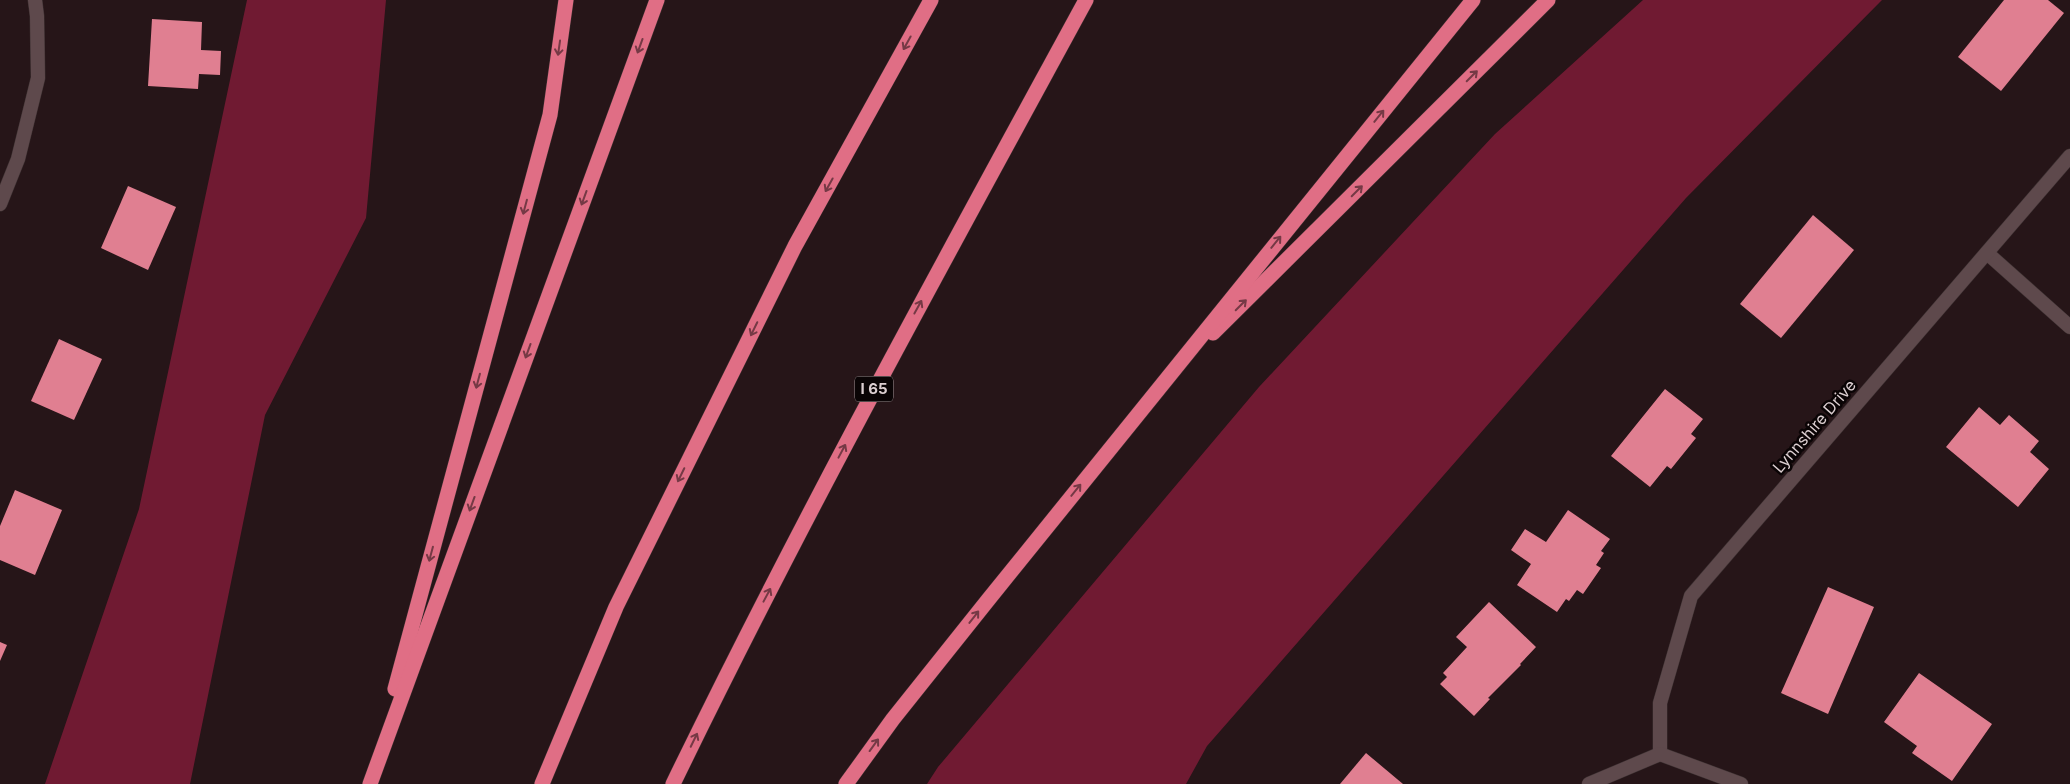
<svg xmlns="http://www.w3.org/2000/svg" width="2070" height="784" viewBox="0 0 2070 784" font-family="Inter,sans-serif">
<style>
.forest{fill:#701a32}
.building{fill:#e07f91}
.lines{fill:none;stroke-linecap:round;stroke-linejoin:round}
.minor-casing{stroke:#3c3031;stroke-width:15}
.motorway-casing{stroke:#3c3031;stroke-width:16}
.minor{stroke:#5e494c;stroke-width:14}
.motorway{stroke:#e06e85;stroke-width:15}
.oneway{stroke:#753945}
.labels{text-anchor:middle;stroke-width:5;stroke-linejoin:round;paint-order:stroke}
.shield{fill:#0a0405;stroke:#9c9193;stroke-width:1}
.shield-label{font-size:15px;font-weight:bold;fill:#dbced0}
.street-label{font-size:16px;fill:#dbced0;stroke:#0a0405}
</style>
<rect width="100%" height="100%" fill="#261518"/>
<g class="forest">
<path d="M247,0h139l-20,218 -101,197 -75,369h-145l94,-275z"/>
<path d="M1643,0h239l-196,198 -479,548 -21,38h-259l11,-17 321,-380 236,-253z"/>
</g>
<g class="building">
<path d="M2004,0h44l16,13 -63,78 -43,-34z"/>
<path d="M152,19l50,3 -1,28 20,1 -1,24 -21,-1 -1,15 -50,-3z"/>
<path d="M128,186l48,21 -28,63 -47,-22z"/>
<path d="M1813,215l41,35 -73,88 -41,-34z"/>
<path d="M59,339l43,20 -28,61 -43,-19z"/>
<path d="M1665,389l38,30 -12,15 5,4 -25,31 -4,-3 -17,21 -39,-31z"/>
<path d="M1979,407l21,18 9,-10 30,26 -9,11 19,17 -31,38 -72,-60z"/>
<path d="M15,490l47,20 -27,65 -35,-15v-34z"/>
<path d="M1568,510l42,29 -9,12 3,2 -8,12 5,3 -18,26 -6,-4 -8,11 -3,-2 -9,13 -40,-27 14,-21 -20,-14 14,-21 21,13z"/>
<path d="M1828,587l46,20 -46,107 -47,-21z"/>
<path d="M1489,602l47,45 -16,17 1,1 -33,33 2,1 -16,17 -34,-32 7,-7 -4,-4 24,-26 -11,-10z"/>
<path d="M0,642l7,3 -7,16z"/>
<path d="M1919,673l73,51 -40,57 -40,-28 5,-7 -33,-24z"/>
<path d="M1366,753l37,31h-63z"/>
</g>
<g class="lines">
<defs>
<g id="minor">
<path d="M0,204l18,-45 20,-81 -1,-62 -2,-16"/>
<path d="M1987,253l83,74"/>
<path d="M1660,754v-51l31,-107 379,-440"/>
<path d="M1589,784l71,-30 81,30"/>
</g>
<g id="motorway">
<path d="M1213,333l335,-333"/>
<path d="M395,689l155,-574 16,-115"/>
<path d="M370,784l287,-784"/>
<path d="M542,784l74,-177 179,-361 136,-246"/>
<path d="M673,784c129,-266 272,-525 413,-784"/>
<path d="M846,784l47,-65 95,-119 485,-600"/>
</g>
</defs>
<use href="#minor" class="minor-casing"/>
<use href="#motorway" class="motorway-casing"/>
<use href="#minor" class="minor"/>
<use href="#motorway" class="motorway"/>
</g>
<defs><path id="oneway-shaft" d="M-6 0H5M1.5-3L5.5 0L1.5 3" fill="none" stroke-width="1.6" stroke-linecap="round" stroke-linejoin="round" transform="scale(1.25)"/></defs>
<g class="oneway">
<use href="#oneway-shaft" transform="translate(907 43) rotate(119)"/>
<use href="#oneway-shaft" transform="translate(640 46) rotate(110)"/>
<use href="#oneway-shaft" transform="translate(559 48) rotate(98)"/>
<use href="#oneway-shaft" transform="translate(1472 76) rotate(-45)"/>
<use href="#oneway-shaft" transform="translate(1379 116) rotate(-51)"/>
<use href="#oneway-shaft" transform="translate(829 185) rotate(119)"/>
<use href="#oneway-shaft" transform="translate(1357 191) rotate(-45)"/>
<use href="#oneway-shaft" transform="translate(584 198) rotate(110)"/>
<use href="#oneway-shaft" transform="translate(525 207) rotate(105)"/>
<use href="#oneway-shaft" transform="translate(1276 242) rotate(-51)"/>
<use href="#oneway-shaft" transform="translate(1241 305) rotate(-45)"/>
<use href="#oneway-shaft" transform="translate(918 307) rotate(-61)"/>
<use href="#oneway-shaft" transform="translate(754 329) rotate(116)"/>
<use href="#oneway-shaft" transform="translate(528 351) rotate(110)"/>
<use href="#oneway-shaft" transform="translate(478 381) rotate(105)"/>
<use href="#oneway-shaft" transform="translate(842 451) rotate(-62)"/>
<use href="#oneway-shaft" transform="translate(681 475) rotate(116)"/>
<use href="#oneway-shaft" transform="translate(1076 490) rotate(-51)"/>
<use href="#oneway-shaft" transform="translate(472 504) rotate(110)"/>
<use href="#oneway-shaft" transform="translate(431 554) rotate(105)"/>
<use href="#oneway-shaft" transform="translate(767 595) rotate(-62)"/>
<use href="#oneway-shaft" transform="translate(974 617) rotate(-52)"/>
<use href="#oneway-shaft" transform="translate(694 740) rotate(-64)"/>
<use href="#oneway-shaft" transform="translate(874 745) rotate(-54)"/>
</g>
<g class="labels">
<rect class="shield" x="855" y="376.5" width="38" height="25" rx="4"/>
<g class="shield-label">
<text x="874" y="394">I 65</text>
</g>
<g class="street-label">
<text transform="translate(1814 426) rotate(-49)" y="6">Lynnshire Drive</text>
</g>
</g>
</svg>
